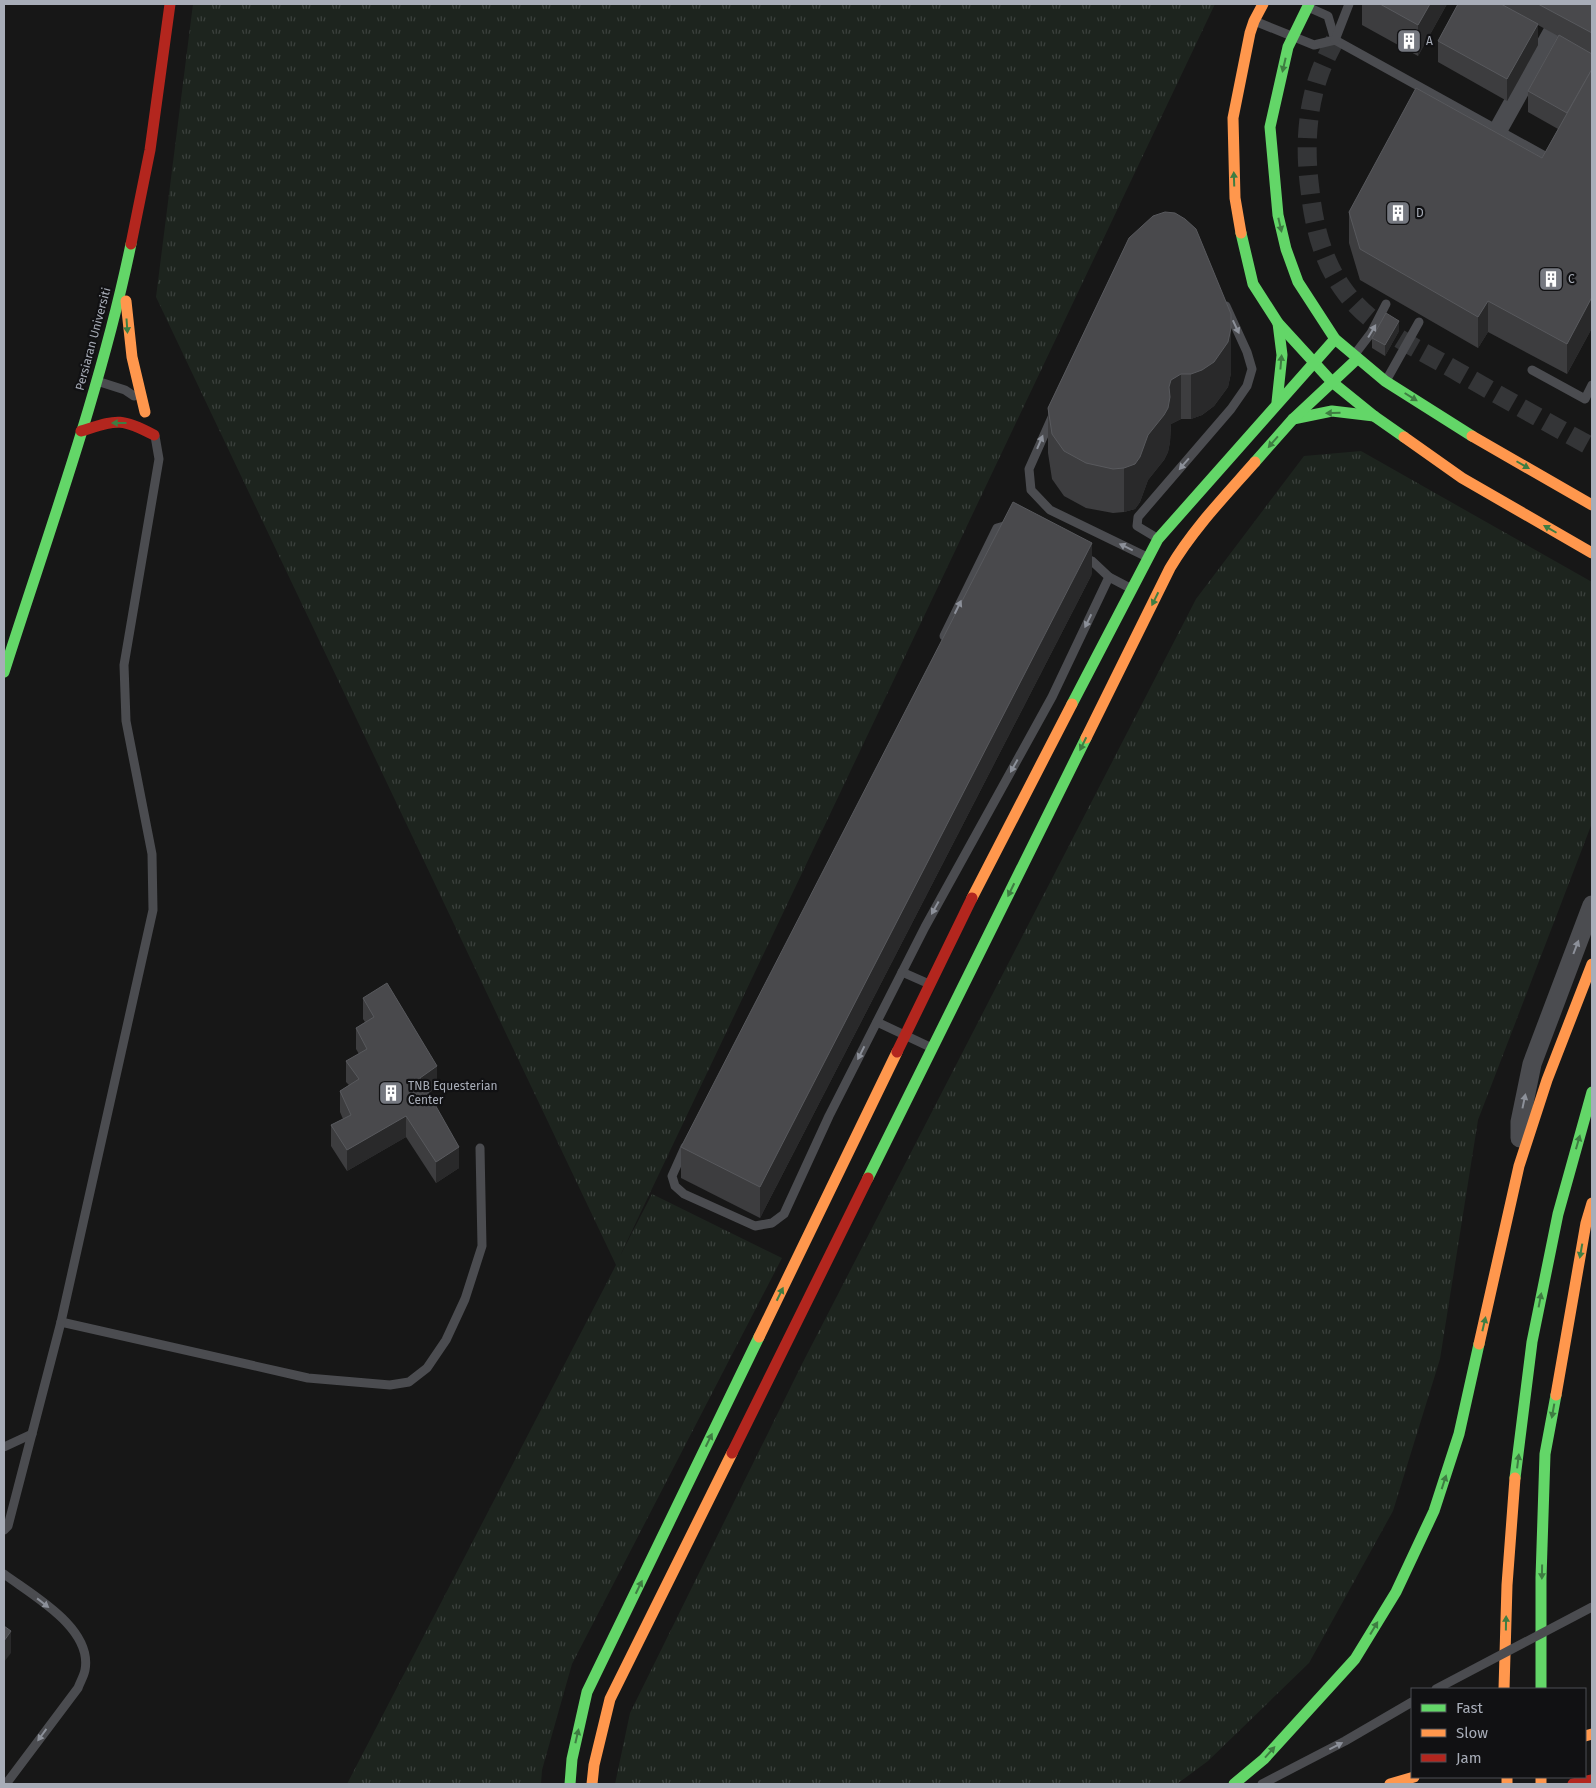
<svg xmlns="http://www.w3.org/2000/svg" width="1596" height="1788" viewBox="0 0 1596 1788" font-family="'Fira Sans',sans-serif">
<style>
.grass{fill:url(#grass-tufts)}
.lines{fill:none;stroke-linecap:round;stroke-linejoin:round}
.street-tunnel{stroke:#343537;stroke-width:19;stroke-dasharray:19 9;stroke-linecap:butt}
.lane{stroke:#4b4c50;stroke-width:9}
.street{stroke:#4b4c50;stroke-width:19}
.fast{stroke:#63d668;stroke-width:11}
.slow{stroke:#ff974d;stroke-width:11}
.jam{stroke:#b3261e;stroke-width:11}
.lane-bridge{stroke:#4b4c50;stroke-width:9}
.wall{fill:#3d3d3f}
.shaded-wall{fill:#29292a}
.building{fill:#49494c;stroke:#58595d}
.oneway{fill:#3e7d42}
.oneway2{fill:#8c9099}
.labels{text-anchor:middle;stroke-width:4.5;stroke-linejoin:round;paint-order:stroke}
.poi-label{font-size:12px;fill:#a8adb8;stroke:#111113;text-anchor:start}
.street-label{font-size:12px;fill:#a8adb8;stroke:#111113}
</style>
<defs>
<pattern id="grass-tufts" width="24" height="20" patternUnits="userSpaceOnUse" patternTransform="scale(1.25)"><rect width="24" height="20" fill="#1d241e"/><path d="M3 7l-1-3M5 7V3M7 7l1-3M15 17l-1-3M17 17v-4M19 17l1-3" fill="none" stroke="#3b413d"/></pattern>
</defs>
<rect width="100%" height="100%" fill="#171717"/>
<g class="grass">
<path d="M193,4h1022l-595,1252 32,-62 130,64 -210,406 -30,106 -1,14h-194l269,-519 -460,-968z"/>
<path d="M1361,451l231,131v241l-114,297 -38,239 -47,152 -84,152 -101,98 -31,23h-562l15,-71 172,-349 394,-765 108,-143z"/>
</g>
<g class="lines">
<path class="street-tunnel" d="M1335,40c-6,12 -13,25 -17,38 -12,36 -13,75 -8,112 4,37 13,73 36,103 28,37 75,57 114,80 44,25 88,50 132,74"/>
<g class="lane">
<path d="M1310,8l18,8 7,24"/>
<path d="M1257,22l57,23 21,-5 217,120"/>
<path d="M1335,40l14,-36"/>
<path d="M1355,354l16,-21 15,-29"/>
<path d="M1532,370l53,29 7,-14"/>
<path d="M1387,379l32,-57"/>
<path d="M100,382l25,8 9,6"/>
<path d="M1053,415l-24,54 2,21 19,20 95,46"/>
<path d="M1157,538l-20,-12 1,-9 93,-108 16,-23 5,-17 -5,-17 -21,-46"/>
<path d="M1083,557l9,4 17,16 21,11"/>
<path d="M944,636l53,-108 14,-4"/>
<path d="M902,972l25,11"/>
<path d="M877,1022l53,25"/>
<path d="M685,1147l-13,29 3,10 9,8 71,32 17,-3 12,-9 45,-98 96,-189 127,-230 57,-120"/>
<path d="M61,1322l247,56 82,7 19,-3 18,-14 19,-28 19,-41 17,-53 -2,-98"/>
<path d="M4,1447l28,-13"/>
<path d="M4,1530l4,-4 53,-204 92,-412 -1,-56 -26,-133 -2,-56 35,-206 -4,-23"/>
<path d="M4,1574c28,21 89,54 81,96 -1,6 -5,12 -7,18l-72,96"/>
<path d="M1262,1784l83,-43 67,-39"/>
</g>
<g class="street">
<path d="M1498,130l70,-126"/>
<path d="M1520,1138v-16l12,-58 60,-159"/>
</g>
<g class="fast">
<path d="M1309,4l-21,43 -18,80 8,88 8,34 12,33 37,57 50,42 87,55"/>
<path d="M1241,233l12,51 25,39 54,59 42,34 30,21"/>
<path d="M1277,402l5,-47 -4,-32"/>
<path d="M1293,419l39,-8 42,5"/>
<path d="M1255,462l38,-43 64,-60"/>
<path d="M4,672c45,-141 97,-283 127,-428"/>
<path d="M1072,704l86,-165 177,-200"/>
<path d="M868,1178l218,-440"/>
<path d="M1515,1478l17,-136 26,-128 34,-122"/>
<path d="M1541,1689v-111l4,-124 11,-59"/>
<path d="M570,1784l2,-25 15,-67 172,-355"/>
<path d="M1234,1784l30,-25 91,-100 41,-67 38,-81 25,-77 20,-90"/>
</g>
<g class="slow">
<path d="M1241,233l-6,-35 -2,-80 17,-85 4,-12 9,-17"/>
<path d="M126,301l6,56 13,55"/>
<path d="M1472,436l120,69"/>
<path d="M1404,437l58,41 130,75"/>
<path d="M1086,738l84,-170c23,-39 55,-72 85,-106"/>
<path d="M972,898l100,-194"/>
<path d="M759,1337l138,-285"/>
<path d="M1479,1344l40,-178 28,-86 45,-116"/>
<path d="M1556,1395l30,-172 6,-20"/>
<path d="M1504,1689l3,-104 8,-107"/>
<path d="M1585,1736l7,-2"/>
<path d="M1507,1777v7"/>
<path d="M1541,1777v7"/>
<path d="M592,1784l2,-19 16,-66 122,-246"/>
<path d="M1390,1784l24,-7"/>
</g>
<g class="jam">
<path d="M131,244l19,-94 20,-146"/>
<path d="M81,431c36,-11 39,-14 73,4"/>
<path d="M897,1052l75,-154"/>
<path d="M732,1453l136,-275"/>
<path d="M1573,1784l19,-4"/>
</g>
<path class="lane-bridge" d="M1436,1689l156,-82"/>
</g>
<g class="wall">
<path d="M1362,4h85l-29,52 -56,-31z"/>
<path d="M1458,4h134v324l-25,46 -79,-42 -10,16 -118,-68 -11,-37v-31l193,-54 16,-29 -30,-17v-21l30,-55 -20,-11v20l-31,56 -69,-39v-21z"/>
<path d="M1129,238l102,135 -3,14 -14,19 -12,9 -11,4h-10l-10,5 -1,18 -2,10 -4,8 -16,20 -8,22 -5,7 -11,3 -11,1 -27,-5 -22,-12 -12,-17 -4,-26v-45z"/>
<path d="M1399,331l-14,25 -13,-8v-10z"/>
<path d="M1092,574l-332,644 -79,-40v-31z"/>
<path d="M363,998l74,89 -8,6 30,75 -23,15 -30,-46 -59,34 -16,-25v-21l12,-6 -3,-7v-21l9,-6 -3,-3v-21l13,-7 -3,-5v-21l9,-6 -2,-3z"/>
</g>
<g class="shaded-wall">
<path d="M1430,4h17l-29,52v-31z"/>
<path d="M1538,24v21l-31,56v-22z"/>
<path d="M1592,297v31l-25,46v-30z"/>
<path d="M1488,301v31l-10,16v-31z"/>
<path d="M1399,321v10l-14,25v-11z"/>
<path d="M1231,328v45l-3,14 -14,19 -12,9 -11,4v-45z"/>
<path d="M1181,374v45l-10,5 -1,18 -2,10 -4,8 -16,20 -8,22 -5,7 -11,3v-44l24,-33 21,-48 2,-7z"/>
<path d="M1092,543v31l-332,644v-31z"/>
<path d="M437,1066v21l-17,12v-21z"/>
<path d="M406,1116v21l-59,34v-21z"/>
<path d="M459,1147v21l-23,15v-21z"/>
<path d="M11,1631v22l-7,9v-21z"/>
</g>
<g class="building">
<path d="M1380,4h50l-12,21z"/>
<path d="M1458,4h43l37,20 -31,55 -69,-38z"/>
<path d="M1538,4h54v29z"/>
<path d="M1559,35l33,19v15l-25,44 -39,-22z"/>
<path d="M1592,69v228l-25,47 -79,-43 -10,16 -118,-68 -11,-37 67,-124 126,70z"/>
<path d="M1165,212l10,1 10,6 11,10 35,85v14l-3,14 -14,20 -12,8 -11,4h-10l-10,6 -2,7 1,10 -2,11 -4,7 -16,20 -8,22 -5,7 -11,4 -11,1 -27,-6 -22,-12 -12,-17 -4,-26 81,-170 24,-22z"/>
<path d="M1386,313l13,8 -14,24 -13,-7z"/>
<path d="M1013,502l79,41 -332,644 -79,-40z"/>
<path d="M387,983l50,83 -17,12 39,69 -23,15 -30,-46 -59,34 -16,-25 20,-10 -11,-24 19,-12 -13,-18 21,-12 -11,-21 18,-11 -11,-19z"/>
<path d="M4,1626l7,5 -7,10z"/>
</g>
<defs><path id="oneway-solid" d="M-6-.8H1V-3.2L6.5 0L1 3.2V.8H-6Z" transform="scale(1.25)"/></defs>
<g class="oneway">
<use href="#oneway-solid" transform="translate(1284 65) rotate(103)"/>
<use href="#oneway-solid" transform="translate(1234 179) rotate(-92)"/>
<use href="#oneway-solid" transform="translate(1280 225) rotate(77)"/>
<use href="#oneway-solid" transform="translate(127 326) rotate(86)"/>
<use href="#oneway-solid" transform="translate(1281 362) rotate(-85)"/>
<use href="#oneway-solid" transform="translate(1411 397) rotate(32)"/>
<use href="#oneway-solid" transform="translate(1333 413) rotate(179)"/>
<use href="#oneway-solid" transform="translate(119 423) rotate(-180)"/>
<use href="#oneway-solid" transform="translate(1273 442) rotate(131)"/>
<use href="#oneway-solid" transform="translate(1523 465) rotate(30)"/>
<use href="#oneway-solid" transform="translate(1550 529) rotate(-150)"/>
<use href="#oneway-solid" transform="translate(1155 599) rotate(116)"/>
<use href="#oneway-solid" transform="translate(1083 744) rotate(116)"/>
<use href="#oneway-solid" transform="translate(1011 890) rotate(116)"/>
<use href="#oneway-solid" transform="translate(1578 1142) rotate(-74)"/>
<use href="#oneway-solid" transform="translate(1581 1251) rotate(100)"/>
<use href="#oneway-solid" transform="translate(780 1294) rotate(-64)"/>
<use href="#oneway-solid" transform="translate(1540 1300) rotate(-79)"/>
<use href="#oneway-solid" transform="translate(1484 1324) rotate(-77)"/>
<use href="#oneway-solid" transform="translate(1553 1411) rotate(100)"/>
<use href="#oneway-solid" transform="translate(709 1440) rotate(-64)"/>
<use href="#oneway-solid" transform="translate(1518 1461) rotate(-83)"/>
<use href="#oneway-solid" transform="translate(1444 1482) rotate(-72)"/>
<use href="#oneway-solid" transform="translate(1542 1572) rotate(91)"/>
<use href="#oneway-solid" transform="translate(639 1587) rotate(-64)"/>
<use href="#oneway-solid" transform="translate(1506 1623) rotate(-89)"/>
<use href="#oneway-solid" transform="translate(1374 1628) rotate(-59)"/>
<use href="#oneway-solid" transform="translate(577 1736) rotate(-77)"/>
<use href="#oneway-solid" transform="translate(1270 1752) rotate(-48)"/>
</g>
<g class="oneway2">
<use href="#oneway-solid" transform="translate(1236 327) rotate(65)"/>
<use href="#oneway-solid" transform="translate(1372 331) rotate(-59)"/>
<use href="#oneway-solid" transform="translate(1040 442) rotate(-67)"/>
<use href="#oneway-solid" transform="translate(1184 464) rotate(131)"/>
<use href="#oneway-solid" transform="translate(1126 547) rotate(-154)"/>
<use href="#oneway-solid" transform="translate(958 607) rotate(-64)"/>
<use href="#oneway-solid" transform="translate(1088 621) rotate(116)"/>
<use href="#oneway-solid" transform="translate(1014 766) rotate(119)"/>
<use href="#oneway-solid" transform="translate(935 908) rotate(119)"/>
<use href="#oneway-solid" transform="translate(1576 947) rotate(-69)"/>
<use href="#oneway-solid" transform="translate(861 1053) rotate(117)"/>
<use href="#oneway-solid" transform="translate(1524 1101) rotate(-78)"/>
<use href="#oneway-solid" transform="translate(43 1603) rotate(38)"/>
<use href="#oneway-solid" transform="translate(42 1735) rotate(126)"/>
<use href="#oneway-solid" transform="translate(1336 1746) rotate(-27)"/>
</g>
<defs>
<symbol id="building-square" viewBox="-11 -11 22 22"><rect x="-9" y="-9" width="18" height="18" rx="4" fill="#757880" stroke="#111113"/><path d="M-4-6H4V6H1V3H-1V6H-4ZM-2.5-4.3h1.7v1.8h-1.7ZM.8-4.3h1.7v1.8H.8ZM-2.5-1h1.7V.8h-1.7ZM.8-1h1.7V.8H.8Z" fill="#fff"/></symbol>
</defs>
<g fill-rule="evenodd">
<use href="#building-square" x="1395" y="27" width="28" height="28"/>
<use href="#building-square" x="1384" y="199" width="28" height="28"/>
<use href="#building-square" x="1537" y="265" width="28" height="28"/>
<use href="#building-square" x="377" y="1079" width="28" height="28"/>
</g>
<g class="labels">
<g class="poi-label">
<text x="1426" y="45">A</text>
<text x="1416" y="217">D</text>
<text x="1568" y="283">C</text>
<text x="408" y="1090">TNB Equesterian<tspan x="408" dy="14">Center</tspan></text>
</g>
<g class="street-label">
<text transform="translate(93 339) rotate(-75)" y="4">Persiaran Universiti</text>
</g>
</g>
<rect width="1596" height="1788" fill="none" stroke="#a8adb8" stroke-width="10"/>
<rect x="1411" y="1688" width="175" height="90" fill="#111113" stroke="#4d4f55"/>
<rect x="1421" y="1704" width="25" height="8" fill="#63d668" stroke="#4d4f55"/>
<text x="1456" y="1713" font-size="15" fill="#a8adb8">Fast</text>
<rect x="1421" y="1729" width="25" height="8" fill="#ff974d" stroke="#4d4f55"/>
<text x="1456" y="1738" font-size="15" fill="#a8adb8">Slow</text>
<rect x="1421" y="1754" width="25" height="8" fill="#b3261e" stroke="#4d4f55"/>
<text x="1456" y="1763" font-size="15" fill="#a8adb8">Jam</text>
</svg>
